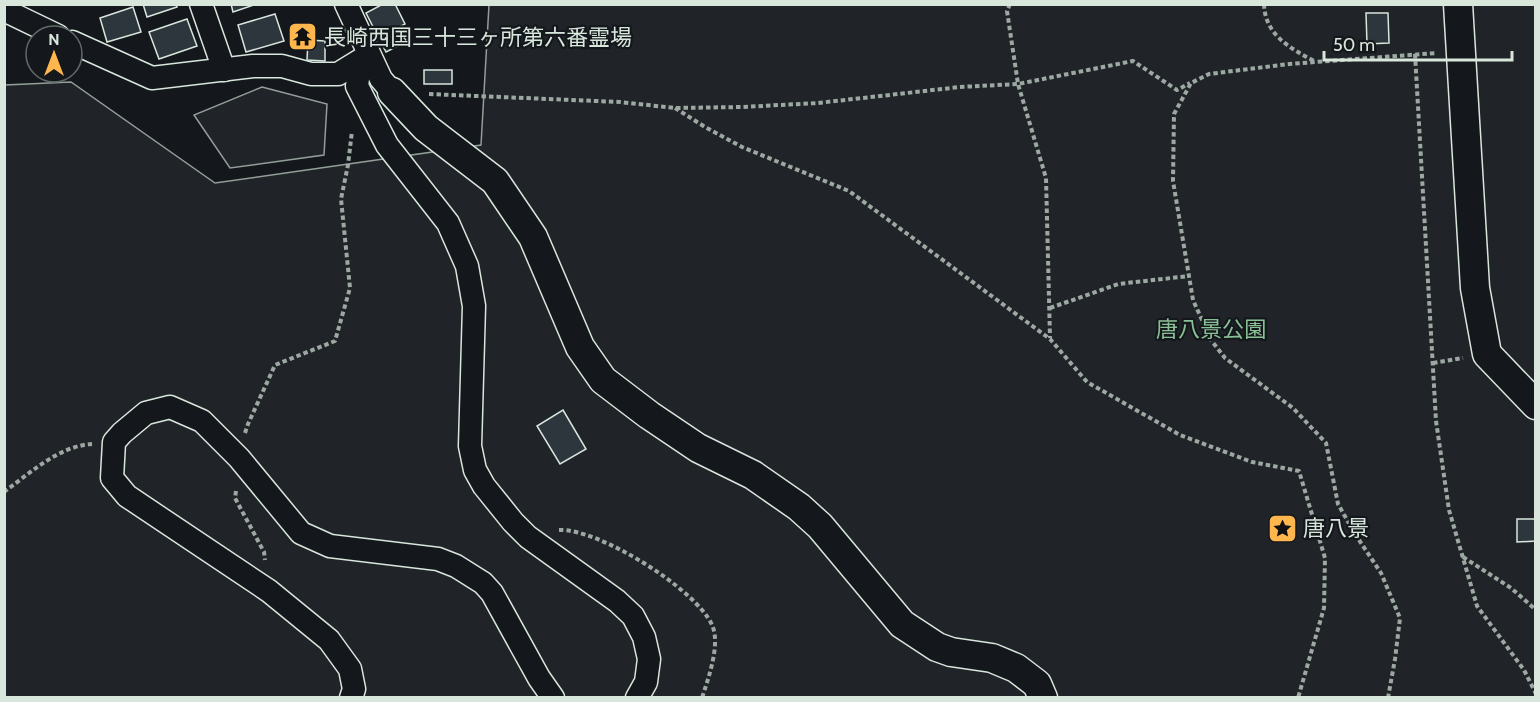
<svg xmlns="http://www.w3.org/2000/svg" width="1540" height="702" viewBox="0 0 1540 702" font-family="Cabin,'Noto Sans JP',sans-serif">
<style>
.green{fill:#202428;stroke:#939e99;stroke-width:1.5}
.building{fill:#2c363c;stroke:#d8e6dc;stroke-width:1.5}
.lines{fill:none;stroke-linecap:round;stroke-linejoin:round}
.minor-casing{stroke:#d8e6dc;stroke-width:25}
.tertiary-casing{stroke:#d8e6dc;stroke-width:31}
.path{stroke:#9da8a2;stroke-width:4;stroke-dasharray:4.5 3;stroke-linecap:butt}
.minor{stroke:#14181c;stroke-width:22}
.tertiary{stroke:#14181c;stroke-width:28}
.labels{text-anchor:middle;stroke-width:4.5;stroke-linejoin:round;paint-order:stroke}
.poi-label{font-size:22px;fill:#d8e6dc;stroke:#14181c;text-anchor:start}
.park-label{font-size:22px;fill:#8ac095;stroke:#14181c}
</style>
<rect width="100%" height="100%" fill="#14181c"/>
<g class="green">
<path d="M489,5h1046v692l-1530,1v-613l66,-3 144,101 266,-38z"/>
<path d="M262,87l65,17 -3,51 -94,13 -36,-53z"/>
</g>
<g class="building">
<path d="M143,4h33l1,3 -30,10z"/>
<path d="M231,4h26l-24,8z"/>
<path d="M383,4h12l10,20 -11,6 8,14 -16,8 -20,-39z"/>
<path d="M133,7l8,25 -34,10 -7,-24z"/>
<path d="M1366,13h22l1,30 -22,1z"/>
<path d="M275,14l9,27 -38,11 -8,-27z"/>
<path d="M187,19l10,27 -38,13 -10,-27z"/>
<path d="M308,40l17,1v20l-18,-1z"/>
<rect x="424" y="70" width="28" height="14"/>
<path d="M563,410l23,39 -26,15 -23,-38z"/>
<path d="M1517,519h19v22l-19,1z"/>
</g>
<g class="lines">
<defs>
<g id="minor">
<path d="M201,4l23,66"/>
<path d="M346,4l35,75 11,13"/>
<path d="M4,10l54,26"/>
<path d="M72,42l80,36 101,-12h29l29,8h27l31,-19"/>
<path d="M369,55l-10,16 -2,15 30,59 61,78 19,43 7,40 -4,140 5,24 9,16 29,36 15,15 89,64 16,15 11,21 5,22 -3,23 -9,16"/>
<path d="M351,698l3,-9 -4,-20 -21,-29 -60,-49 -142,-95 -15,-18 2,-36 8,-9 24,-20 24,-6 32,14 37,37 62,75 29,13 108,13 18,7 27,17 9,10 47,85 14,20"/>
</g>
<g id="tertiary">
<path d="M1458,4l17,284 12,66 49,51"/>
<path d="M392,92l34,36 69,53 38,56 47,110 23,33 46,35 49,33 55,27 46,32 21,19 82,98 35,23 14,5 41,6 24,10 21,16 6,14"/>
</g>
</defs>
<use href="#minor" class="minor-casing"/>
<use href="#tertiary" class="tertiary-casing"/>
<g class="path">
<path d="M1010,4l-3,7 11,73 28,94 4,160"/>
<path d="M1264,4c1,31 26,44 50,57"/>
<path d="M1415,54l21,367 13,89 28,96 47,64 12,24"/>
<path d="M429,94l191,8 55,6 67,-1 76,-4 142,-16 58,-3 115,-23 44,29 13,-7"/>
<path d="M675,108l30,19 37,20 107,44 201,148 37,43 93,53 72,27 47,9 26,87 -1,50 -26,90"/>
<path d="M1050,308l68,-24 71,-8"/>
<path d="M1433,363l30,-5"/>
<path d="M245,433l3,-9 27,-59 60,-24 15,-53 -9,-89 7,-34 4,-34"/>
<path d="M236,491l-1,7 29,54 1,8"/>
<path d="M4,492c26,-19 55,-46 88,-48"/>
<path d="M559,530c39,-2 137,59 153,95 9,19 -4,54 -10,73"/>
<path d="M1463,557l48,31 25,22"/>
<path d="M1388,698l7,-39 5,-41 -19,-45 -26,-39 -17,-30 -12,-61 -33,-35 -68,-50 -14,-18 -18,-40 -20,-119 1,-67 17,-31 18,-9 80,-10 148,-11"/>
</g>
<use href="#minor" class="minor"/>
<use href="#tertiary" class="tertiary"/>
</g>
<defs>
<symbol id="temple-square" viewBox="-11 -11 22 22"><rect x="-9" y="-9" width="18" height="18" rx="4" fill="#ffb74d" stroke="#14181c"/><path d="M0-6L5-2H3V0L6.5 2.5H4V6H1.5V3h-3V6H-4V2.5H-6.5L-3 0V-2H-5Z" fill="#111"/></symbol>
<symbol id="sight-square" viewBox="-11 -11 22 22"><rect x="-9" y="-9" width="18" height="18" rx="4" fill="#ffb74d" stroke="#14181c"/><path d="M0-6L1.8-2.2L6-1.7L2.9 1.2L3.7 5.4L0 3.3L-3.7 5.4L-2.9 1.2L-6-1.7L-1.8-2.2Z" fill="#111"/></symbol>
</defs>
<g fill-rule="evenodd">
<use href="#temple-square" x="286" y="20" width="33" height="33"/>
<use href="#sight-square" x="1266" y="512" width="33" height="33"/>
</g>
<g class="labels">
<g class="poi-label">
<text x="324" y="45">長崎西国三十三ヶ所第六番霊場</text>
<text x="1303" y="536">唐八景</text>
</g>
<g class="park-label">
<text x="1211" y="337">唐八景公園</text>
</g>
</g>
<rect width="1540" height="702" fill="none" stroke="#d8e6dc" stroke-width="12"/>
<g transform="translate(54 54)"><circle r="28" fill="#14181c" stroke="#626a69" stroke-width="1.5"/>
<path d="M0-4.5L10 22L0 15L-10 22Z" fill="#ffb74d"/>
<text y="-9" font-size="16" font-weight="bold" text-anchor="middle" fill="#d8e6dc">N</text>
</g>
<path d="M1324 51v9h188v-9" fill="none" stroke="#d8e6dc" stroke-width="3"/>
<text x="1333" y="51" font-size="18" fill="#d8e6dc" stroke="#14181c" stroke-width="4.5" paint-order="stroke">50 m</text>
</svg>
